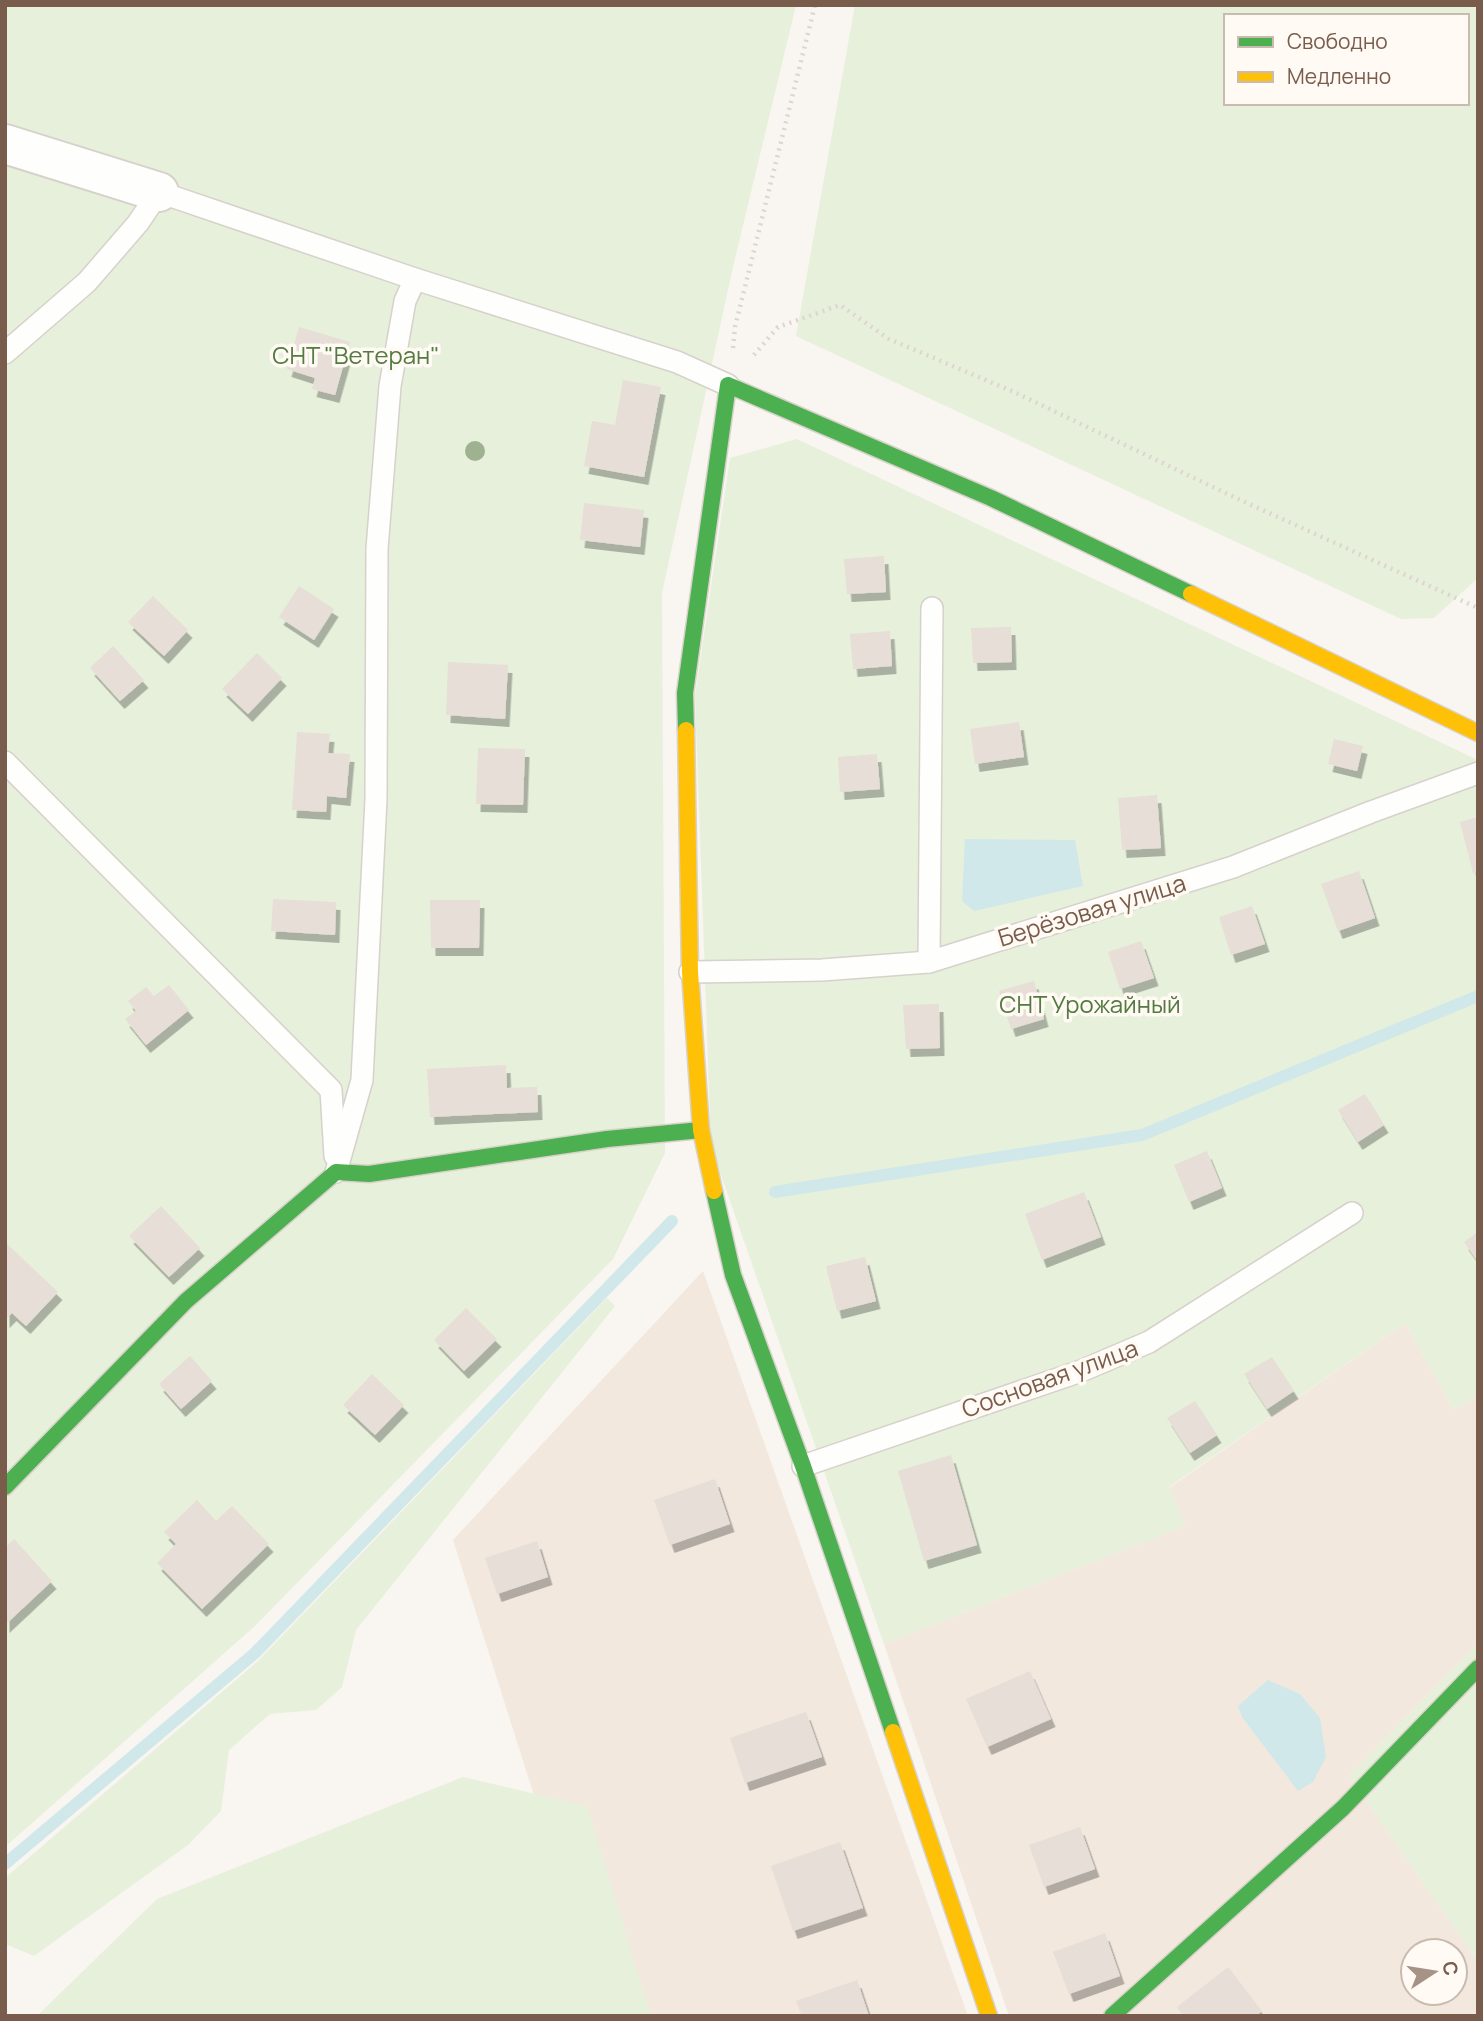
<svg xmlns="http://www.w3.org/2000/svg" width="1483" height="2021" viewBox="0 0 1483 2021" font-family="Manrope,sans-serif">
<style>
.residential{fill:#f2e8de;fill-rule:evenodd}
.green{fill:#e7f0db;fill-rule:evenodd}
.water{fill:#d0e8ea}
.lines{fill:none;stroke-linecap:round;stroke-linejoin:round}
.stream{stroke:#d0e8ea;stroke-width:12}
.building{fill:#e6ded7;filter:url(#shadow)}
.lane-casing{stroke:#d7d1cb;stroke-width:24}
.street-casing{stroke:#d7d1cb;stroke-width:42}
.fast-casing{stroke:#d9d2cb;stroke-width:19}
.slow-casing{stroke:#d9d2cb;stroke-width:19}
.path{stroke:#dcd5d0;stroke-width:4.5;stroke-dasharray:2 5;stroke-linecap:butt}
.lane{stroke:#fefefd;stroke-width:21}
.street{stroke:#fefefd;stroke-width:38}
.fast{stroke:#4caf50;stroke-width:16}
.slow{stroke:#ffc107;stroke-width:16}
.tree{fill:#9eb190}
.labels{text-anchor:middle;stroke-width:7;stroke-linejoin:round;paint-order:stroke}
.park-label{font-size:24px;fill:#537a41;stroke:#fffaf3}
.street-label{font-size:24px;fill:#7a5c4d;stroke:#fffaf3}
</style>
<defs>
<filter id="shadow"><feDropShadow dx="4.5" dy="8" stdDeviation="0" flood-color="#0004"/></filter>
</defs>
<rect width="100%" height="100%" fill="#f9f5f0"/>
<g class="residential">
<path d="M703,1271l265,745h-364l-151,-476z"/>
<path d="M1405,1323l49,87 24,-14v247l-129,133 129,185v55h-469l-125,-372 301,-118 -16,-38zM1413,1951h42v42h-42z"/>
</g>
<g class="green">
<path d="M5,5h791l-63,262 -71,326 3,560 -52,106 -358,367 -250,221z"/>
<path d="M855,5h623v573l-44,40 -33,1 -605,-283zM1226,16h241v87h-241z"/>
<path d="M797,439l681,321v636l-24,14 -49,-87 -236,164 16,39 -301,118 -173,-498 -16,-451 35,-237z"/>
<path d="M607,1298l8,8 -259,324 -14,57 -26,23 -46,4 -41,36 -8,61 -33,34 -154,111 -29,-12v-66l252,-216z"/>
<path d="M1478,1643v318l-129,-185z"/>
<path d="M463,1777l124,29 64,210h-614l120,-117z"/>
</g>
<g class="water">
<path d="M965,839l110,1 8,46 -109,25 -12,-10z"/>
<path d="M1268,1680l32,14 20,24 6,39 -13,25 -15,9 -56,-74 -4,-11z"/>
</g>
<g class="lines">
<g class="stream">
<path d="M775,1192l367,-57 336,-139"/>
<path d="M5,1864l250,-211 417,-432"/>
</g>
</g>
<g class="building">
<path d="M299,327l51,15 -15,53 -23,-6 3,-11 -28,-9z"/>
<path d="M623,380l38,7 -17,90 -60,-11 8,-45 23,4z"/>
<path d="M584,503l60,7 -4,37 -60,-7z"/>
<path d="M884,556l2,36 -39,2 -3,-35z"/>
<path d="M299,586l35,23 -20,31 -35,-23z"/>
<path d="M153,596l35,34 -24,26 -36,-34z"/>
<path d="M1011,627l1,35 -39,1 -2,-35z"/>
<path d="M890,631l2,35 -39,3 -3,-35z"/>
<path d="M113,646l31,34 -24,21 -30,-33z"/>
<path d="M257,653l25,25 -34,36 -26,-25z"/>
<path d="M448,662l60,3 -3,54 -59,-4z"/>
<path d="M1019,722l5,35 -49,7 -5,-35z"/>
<path d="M297,732l33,2 -2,19 22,1 -4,44 -19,-2 -1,16 -34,-2z"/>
<path d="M1334,739l29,7 -6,25 -29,-7z"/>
<path d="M478,748l47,1 -2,56 -47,-1z"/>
<path d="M877,754l3,35 -40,3 -2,-35z"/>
<path d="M1157,795l4,53 -39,2 -4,-52z"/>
<path d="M1478,817v55l-5,1 -13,-51z"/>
<path d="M1359,871l16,47 -37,13 -17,-47z"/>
<path d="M273,899l63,3 -1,33 -64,-4z"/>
<path d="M430,900h50l-1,48h-48z"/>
<path d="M1252,906l13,38 -34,11 -12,-38z"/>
<path d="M1141,941l13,37 -34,11 -12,-37z"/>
<path d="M1034,981l10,38 -33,10 -12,-38z"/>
<path d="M169,985l20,25 -43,35 -21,-26 11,-8 -8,-10 18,-14 8,9z"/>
<path d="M939,1004l1,44 -34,1 -3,-44z"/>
<path d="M506,1065l1,23 30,-1 1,25 -108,5 -3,-48z"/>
<path d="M1365,1094l19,31 -26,17 -20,-32z"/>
<path d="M1207,1151l15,37 -33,14 -15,-37z"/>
<path d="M1084,1192l17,45 -59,23 -17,-46z"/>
<path d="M161,1206l39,42 -31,29 -40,-41z"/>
<path d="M1478,1232v30l-14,-20z"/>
<path d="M5,1242l53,50 -32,34 -14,-13 -7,7z"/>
<path d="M865,1257l11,44 -39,10 -11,-45z"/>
<path d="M466,1308l31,31 -33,32 -30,-31z"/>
<path d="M190,1356l22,25 -31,28 -22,-25z"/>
<path d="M1272,1357l22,34 -27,18 -23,-35z"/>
<path d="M372,1374l32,31 -29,30 -32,-30z"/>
<path d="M1195,1401l22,34 -27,18 -23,-35z"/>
<path d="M951,1455l26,90 -53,16 -26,-90z"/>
<path d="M715,1479l15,45 -60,21 -16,-45z"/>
<path d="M197,1500l19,21 16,-15 37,38 -67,65 -45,-46 19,-19 -12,-12z"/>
<path d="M14,1539l38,42 -47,44v-77z"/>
<path d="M537,1541l11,36 -51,17 -12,-36z"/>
<path d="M1030,1671l21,48 -64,28 -21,-48z"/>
<path d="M806,1712l16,45 -77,26 -15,-45z"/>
<path d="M1080,1827l15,42 -51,18 -15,-42z"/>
<path d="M840,1842l23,66 -70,23 -22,-65z"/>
<path d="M1105,1933l15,43 -51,18 -16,-42z"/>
<path d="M1228,1967l34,44 -6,5h-73l-6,-9z"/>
<path d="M857,1980l12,36h-67l-6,-15z"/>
</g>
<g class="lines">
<defs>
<g id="lane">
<path d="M5,353l82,-71 51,-59 21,-31 256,87 262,83 51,23"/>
<path d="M5,762l326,328 4,66"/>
<path d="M929,962l3,-354"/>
<path d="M690,972l132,-2 107,-8 304,-95 138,-55 107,-39"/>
<path d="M336,1172l26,-92 14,-281 1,-250 13,-163 15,-85 10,-22"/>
<path d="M803,1466l278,-95 68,-29 203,-129"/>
</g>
<path id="street" d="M5,144l154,48"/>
<g id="fast">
<path d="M686,730l-1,-37 43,-308 263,113 200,96"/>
<path d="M714,1191l19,84 70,191 90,266"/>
<path d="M5,1487l181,-186 150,-129 33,2 238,-35 94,-9"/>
<path d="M1112,2016l231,-208 135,-140"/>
</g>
<g id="slow">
<path d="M1191,594l287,139"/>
<path d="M686,730l4,242 11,158 13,61"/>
<path d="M893,1732l96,284"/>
</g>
</defs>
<use href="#lane" class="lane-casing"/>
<use href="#street" class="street-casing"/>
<use href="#fast" class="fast-casing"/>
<use href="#slow" class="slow-casing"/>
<g class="path">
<path d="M733,348l2,-21 80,-322"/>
<path d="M754,355l24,-28 62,-22 49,34 125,53 222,106 242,110"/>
</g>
<use href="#lane" class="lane"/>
<use href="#street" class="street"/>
<use href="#fast" class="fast"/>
<use href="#slow" class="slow"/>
</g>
<circle class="tree" cx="475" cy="451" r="10"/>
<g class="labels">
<g class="park-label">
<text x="356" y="364">СНТ "Ветеран"</text>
<text x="1090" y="1013">СНТ Урожайный</text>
</g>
<g class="street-label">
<text transform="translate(1092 911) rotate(-17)" y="8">Берёзовая улица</text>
<text transform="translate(1050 1379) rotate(-20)" y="8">Сосновая улица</text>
</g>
</g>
<rect width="1483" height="2021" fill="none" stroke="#7a5c4d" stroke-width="14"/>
<rect x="1224" y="14" width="245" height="91" fill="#fffaf3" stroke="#cabbb1" stroke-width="2"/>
<rect x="1238" y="37" width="35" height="10" fill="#4caf50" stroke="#cabbb1" stroke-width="2"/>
<text x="1287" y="49" font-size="21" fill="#7a5c4d">Свободно</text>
<rect x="1238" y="72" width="35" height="10" fill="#ffc107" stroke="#cabbb1" stroke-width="2"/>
<text x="1287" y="84" font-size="21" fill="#7a5c4d">Медленно</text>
<g transform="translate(1434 1972) rotate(78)"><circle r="33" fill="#fffaf3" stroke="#cabbb1" stroke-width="2"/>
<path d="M0-5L12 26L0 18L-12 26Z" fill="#a69286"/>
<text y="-10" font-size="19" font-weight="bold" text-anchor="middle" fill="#7a5c4d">С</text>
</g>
</svg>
